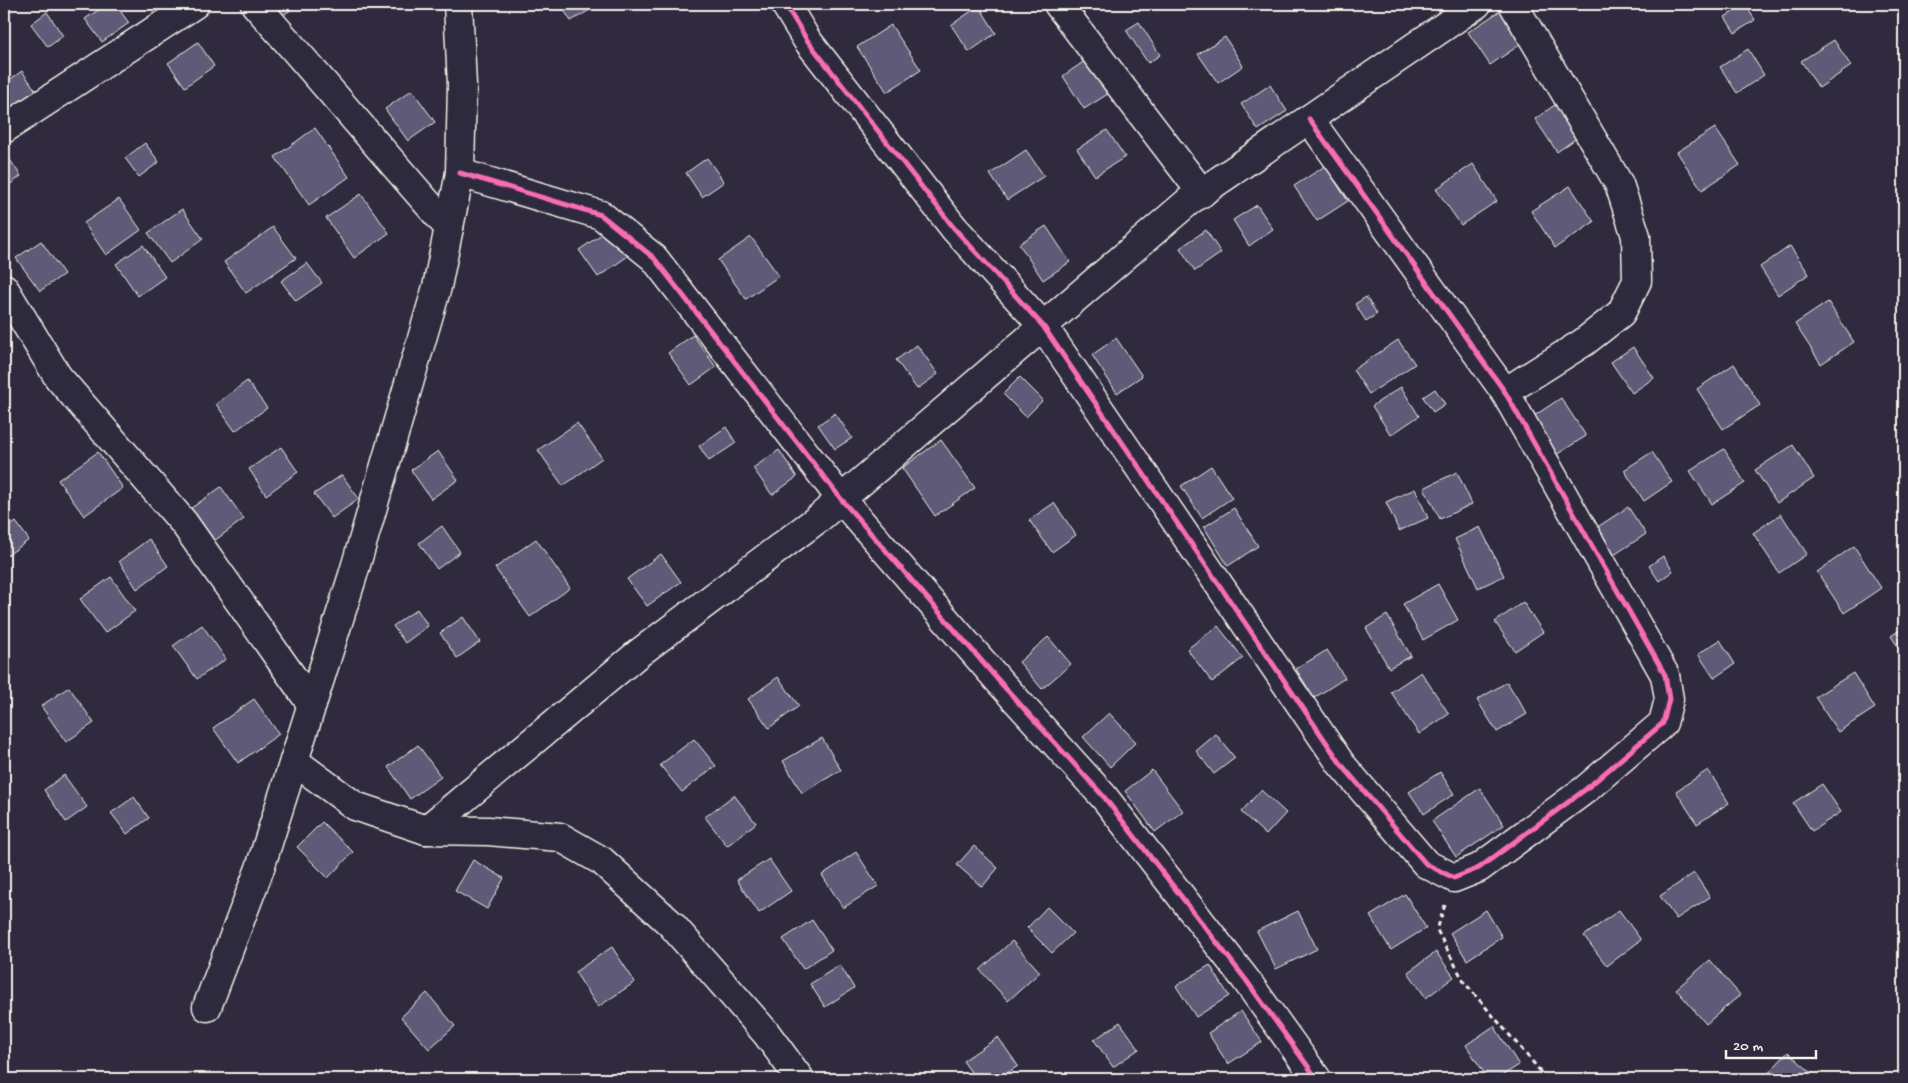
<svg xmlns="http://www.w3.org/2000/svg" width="1908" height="1083" viewBox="0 0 1908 1083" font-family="'Gochi Hand',sans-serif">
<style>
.building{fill:#5f5a78;stroke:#f4f1e8}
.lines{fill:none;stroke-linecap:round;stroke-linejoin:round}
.minor-casing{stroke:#f4f1e8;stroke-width:31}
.path{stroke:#f4f1e8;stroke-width:3;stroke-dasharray:5 4;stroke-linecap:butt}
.minor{stroke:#2f2a3d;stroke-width:28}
.cycleway-casing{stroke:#2f2a3d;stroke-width:8}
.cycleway{stroke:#f96db3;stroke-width:5}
</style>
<rect width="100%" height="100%" fill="#2f2a3d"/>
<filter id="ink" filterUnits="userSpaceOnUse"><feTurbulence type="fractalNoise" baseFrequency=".02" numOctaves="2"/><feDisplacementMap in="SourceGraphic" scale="10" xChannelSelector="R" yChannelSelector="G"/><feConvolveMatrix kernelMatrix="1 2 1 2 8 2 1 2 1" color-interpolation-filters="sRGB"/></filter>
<g filter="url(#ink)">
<g class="building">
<path d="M107,4h8l14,19 -27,19 -17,-23z"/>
<path d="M273,4h26l-17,12z"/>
<path d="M560,4h40l-29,17z"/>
<path d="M1745,4l10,16 -20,13 -10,-16z"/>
<path d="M979,6l17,27 -27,19 -18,-27z"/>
<path d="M1503,9l21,33 -34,23 -22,-33z"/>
<path d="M47,12l16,24 -15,11 -17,-23z"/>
<path d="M1139,22l21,33 -12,8 -22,-33z"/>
<path d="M891,25l30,45 -34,22 -30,-45z"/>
<path d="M1225,37l18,29 -25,17 -20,-29z"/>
<path d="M1834,40l17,26 -32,22 -18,-27z"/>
<path d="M198,42l16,24 -29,21 -17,-24z"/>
<path d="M1748,49l16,26 -27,18 -17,-26z"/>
<path d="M1089,58l22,34 -27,17 -21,-33z"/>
<path d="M22,71l17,24 -28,19 -7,-10v-20z"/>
<path d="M1270,85l17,26 -29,19 -17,-26z"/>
<path d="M412,90l23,32 -27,19 -23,-32z"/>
<path d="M1559,102l22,33 -24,17 -22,-33z"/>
<path d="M315,128l34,49 -40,28 -34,-48z"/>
<path d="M1715,128l25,37 -38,25 -25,-38z"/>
<path d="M1107,130l18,27 -30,19 -18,-27z"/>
<path d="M145,143l14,19 -20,15 -14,-19z"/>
<path d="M1026,150l18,26 -37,24 -17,-26z"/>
<path d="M4,151l17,25 -17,13z"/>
<path d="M707,158l17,24 -22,15 -16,-24z"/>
<path d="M1473,164l24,37 -36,24 -25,-36z"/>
<path d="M1325,166l23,35 -31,20 -23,-35z"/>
<path d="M1570,186l24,36 -39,26 -24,-37z"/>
<path d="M361,194l28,39 -35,25 -28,-40z"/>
<path d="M119,199l22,31 -35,25 -22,-32z"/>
<path d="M1257,205l16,24 -24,17 -16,-26z"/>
<path d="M182,209l21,30 -33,24 -22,-30z"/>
<path d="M1046,226l24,36 -27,18 -24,-36z"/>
<path d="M273,227l23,31 -50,35 -22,-31z"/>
<path d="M609,229l19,27 -30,21 -19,-27z"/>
<path d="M1206,230l15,23 -26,18 -15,-23z"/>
<path d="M751,237l28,39 -33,23 -28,-39z"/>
<path d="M41,241l23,33 -24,17 -24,-33z"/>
<path d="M143,245l22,32 -27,19 -22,-32z"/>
<path d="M1790,246l19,28 -31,21 -18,-28z"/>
<path d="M307,263l15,20 -26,18 -15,-20z"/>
<path d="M1366,297l11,17 -11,7 -11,-17z"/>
<path d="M1828,302l26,40 -33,22 -26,-40z"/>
<path d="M693,335l23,32 -25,18 -23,-32z"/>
<path d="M1116,338l26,38 -25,17 -25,-38z"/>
<path d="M1398,340l17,24 -46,30 -16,-24z"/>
<path d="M917,345l21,29 -21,15 -21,-29z"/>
<path d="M1633,347l21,31 -22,15 -21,-31z"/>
<path d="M1734,364l26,41 -37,24 -26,-40z"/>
<path d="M1020,377l23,23 -17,17 -23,-23z"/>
<path d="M247,381l20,27 -32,23 -19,-27z"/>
<path d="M1401,387l18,29 -28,19 -19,-29z"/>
<path d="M1435,389l10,15 -12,8 -10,-15z"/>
<path d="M1561,398l25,38 -30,19 -25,-37z"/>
<path d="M835,413l17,25 -17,11 -17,-24z"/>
<path d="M577,423l25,35 -39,28 -25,-36z"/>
<path d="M726,427l10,16 -27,18 -10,-15z"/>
<path d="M941,440l34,48 -40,28 -33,-48z"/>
<path d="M1793,445l21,33 -37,25 -22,-33z"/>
<path d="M281,447l17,25 -32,23 -17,-26z"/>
<path d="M1724,449l21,34 -33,21 -22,-33z"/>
<path d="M779,450l18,27 -25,18 -19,-27z"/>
<path d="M438,451l20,29 -27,19 -20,-29z"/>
<path d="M98,452l25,36 -39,28 -26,-36z"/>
<path d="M1652,452l20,30 -28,19 -20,-31z"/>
<path d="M1211,466l21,32 -30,20 -21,-32z"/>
<path d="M1457,472l15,32 -32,15 -16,-31z"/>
<path d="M342,475l17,24 -27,19 -18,-24z"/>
<path d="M221,487l23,32 -34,25 -23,-33z"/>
<path d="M1415,489l13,29 -29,13 -13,-29z"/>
<path d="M1054,503l22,32 -24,17 -23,-32z"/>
<path d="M1628,507l18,27 -32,21 -18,-27z"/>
<path d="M1234,508l24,38 -30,20 -24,-39z"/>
<path d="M1781,514l26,40 -28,19 -26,-40z"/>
<path d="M16,522l13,18 -24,17 -1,-27z"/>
<path d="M442,526l18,26 -23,17 -18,-26z"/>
<path d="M1480,527l24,49 -26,12 -23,-49z"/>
<path d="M149,539l19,27 -31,23 -18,-28z"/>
<path d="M536,539l34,49 -40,29 -35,-49z"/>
<path d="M1854,546l27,42 -37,25 -27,-41z"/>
<path d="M661,554l20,28 -34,24 -20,-27z"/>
<path d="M1663,556l10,15 -14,10 -10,-15z"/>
<path d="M111,577l24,34 -30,22 -25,-34z"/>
<path d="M1438,584l20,36 -35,20 -20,-36z"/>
<path d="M4,591l5,8 -5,4z"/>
<path d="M1523,602l20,30 -28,19 -20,-29z"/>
<path d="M417,609l11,17 -23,17 -12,-17z"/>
<path d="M1387,615l24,41 -22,12 -23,-40z"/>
<path d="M463,617l17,25 -23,16 -17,-25z"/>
<path d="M202,625l24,34 -29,20 -24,-33z"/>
<path d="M1218,626l25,32 -31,24 -25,-33z"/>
<path d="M1904,627v29l-13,-20z"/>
<path d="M1048,637l23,27 -29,25 -23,-27z"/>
<path d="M1720,640l15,24 -21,14 -16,-24z"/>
<path d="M1327,650l18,28 -31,20 -18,-29z"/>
<path d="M1421,672l28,42 -30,20 -28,-42z"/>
<path d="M1853,673l22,35 -37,24 -23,-35z"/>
<path d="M778,677l21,29 -30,22 -21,-29z"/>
<path d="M1507,682l20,32 -30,18 -20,-32z"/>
<path d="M69,687l25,36 -28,19 -25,-36z"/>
<path d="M254,699l25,35 -41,29 -25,-35z"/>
<path d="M1109,713l27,29 -26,25 -27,-30z"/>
<path d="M1216,734l19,24 -21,16 -18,-23z"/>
<path d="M822,738l19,32 -39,23 -19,-32z"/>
<path d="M694,739l22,27 -34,26 -22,-27z"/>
<path d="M418,745l23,32 -31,22 -22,-32z"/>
<path d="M1152,770l31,41 -28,21 -30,-41z"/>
<path d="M1708,770l21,33 -32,21 -21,-33z"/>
<path d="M1440,772l14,22 -30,20 -15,-22z"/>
<path d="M64,775l23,32 -21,15 -22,-32z"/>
<path d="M1822,784l19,28 -29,19 -19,-28z"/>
<path d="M4,786l7,10 -7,5z"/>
<path d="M1480,788l24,37 -48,32 -24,-36z"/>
<path d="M1261,790l25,23 -20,22 -25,-23z"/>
<path d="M734,795l22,28 -29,23 -22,-29z"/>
<path d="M134,797l15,21 -22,16 -16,-21z"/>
<path d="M322,822l31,30 -25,26 -31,-31z"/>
<path d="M974,846l24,22 -16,19 -25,-22z"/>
<path d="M856,852l22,34 -35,22 -21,-33z"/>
<path d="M769,859l22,32 -32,22 -22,-33z"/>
<path d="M473,860l31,18 -17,31 -32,-18z"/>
<path d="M1694,873l16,24 -34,22 -16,-23z"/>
<path d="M1405,894l21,34 -35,22 -21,-34z"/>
<path d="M1047,907l26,26 -21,20 -25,-25z"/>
<path d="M1486,910l16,27 -35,23 -17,-27z"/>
<path d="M1619,910l22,30 -34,26 -23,-30z"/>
<path d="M1298,911l19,38 -41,20 -19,-38z"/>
<path d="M812,920l20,30 -29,19 -20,-30z"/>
<path d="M1012,941l28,31 -32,29 -28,-31z"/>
<path d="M612,947l23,35 -37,25 -23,-35z"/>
<path d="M1436,952l18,25 -28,21 -18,-26z"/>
<path d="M1710,960l30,35 -34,29 -30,-35z"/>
<path d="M840,965l14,23 -29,19 -15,-23z"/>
<path d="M1210,965l19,31 -33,21 -20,-31z"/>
<path d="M427,993l28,33 -26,23 -28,-32z"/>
<path d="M1241,1011l21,31 -34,22 -20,-31z"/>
<path d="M1120,1022l19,27 -26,18 -19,-27z"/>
<path d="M1494,1026l25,39 -22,14h-9l-22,-34z"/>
<path d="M998,1037l20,29 -20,13h-22l-13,-18z"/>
<path d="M1788,1052l28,25 -2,2h-51z"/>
<path d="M1875,1074l5,5h-11z"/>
</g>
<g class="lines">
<defs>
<g id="minor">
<path d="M255,4l194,224"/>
<path d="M785,4l22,36 147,188 89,98 298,438 85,100 28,14 25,-10 107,-79 77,-66 6,-24 -4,-24 -160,-283 -196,-273"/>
<path d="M1058,4l144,189"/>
<path d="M4,129l191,-125"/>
<path d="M460,173l141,42 53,43 187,241 158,182 105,116 142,183 71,99"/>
<path d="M4,288l54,89 126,146 128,182"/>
<path d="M1505,392l79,-50 37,-29 16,-32 -1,-45 -17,-52 -106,-180"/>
<path d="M294,761l61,45 71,24 62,1 72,6 42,24 69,63 95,109 34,46"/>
<path d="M426,830l213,-177 180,-135 370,-317 288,-197"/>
<path d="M207,1007l53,-139 93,-293 84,-288 23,-114 2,-88 -4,-81"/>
</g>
</defs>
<use href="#minor" class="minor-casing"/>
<path class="path" d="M1445,905l-8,25 27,52 73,85 7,12"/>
<use href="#minor" class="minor"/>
<defs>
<g id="cycleway">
<path d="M785,4l22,36 147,188 89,98 298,438 85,100 28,14 25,-10 107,-79 77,-66 6,-24 -4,-24 -160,-283 -196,-273"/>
<path d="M460,173l141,42 53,43 187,241 158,182 105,116 142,183 71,99"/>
</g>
</defs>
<use href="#cycleway" class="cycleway-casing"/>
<use href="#cycleway" class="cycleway"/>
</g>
</g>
<rect width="1908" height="1083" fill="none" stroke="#2f2a3d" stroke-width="20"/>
<rect x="10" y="10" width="1888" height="1063" fill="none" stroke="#f4f1e8" stroke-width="2" filter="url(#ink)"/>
<path d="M1726 1050v8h90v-8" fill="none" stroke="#f4f1e8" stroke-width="2.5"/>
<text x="1733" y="1050" font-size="15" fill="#f4f1e8" stroke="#2f2a3d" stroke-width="4" paint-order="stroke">20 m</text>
</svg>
